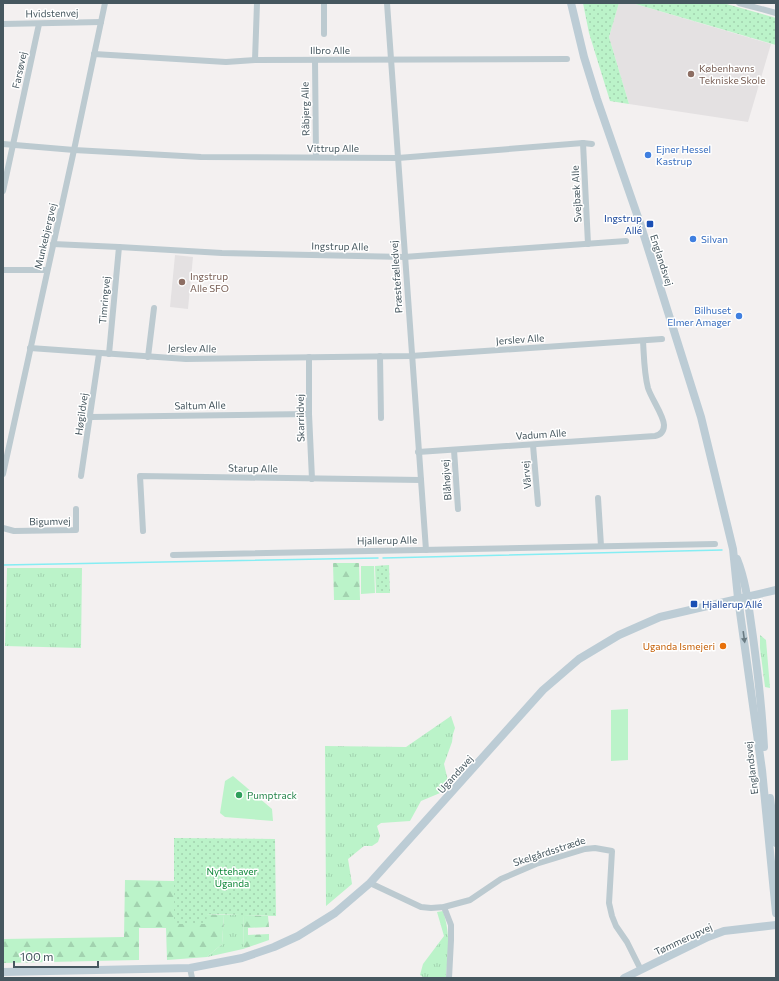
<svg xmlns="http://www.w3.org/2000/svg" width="779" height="981" viewBox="0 0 779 981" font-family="Commissioner,sans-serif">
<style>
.education{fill:#e4e1e2}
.grass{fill:url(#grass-tufts)}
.forest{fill:url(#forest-firs)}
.park{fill:url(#park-dots)}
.pitch{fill:#bbf3c9}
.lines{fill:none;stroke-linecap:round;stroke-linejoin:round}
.stream{stroke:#85edf3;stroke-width:1.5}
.street{stroke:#bccad0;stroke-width:6}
.secondary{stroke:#bcccd5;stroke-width:8}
.oneway{fill:#697a82}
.education-dot{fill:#8d6e63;stroke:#fff;stroke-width:1.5}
.shop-dot{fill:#3f7fe0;stroke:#fff;stroke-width:1.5}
.transit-dot{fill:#1a4fb4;stroke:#fff;stroke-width:1.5}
.food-dot{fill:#e8710a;stroke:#fff;stroke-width:1.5}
.leisure-dot{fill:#2e9e5b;stroke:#fff;stroke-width:1.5}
.labels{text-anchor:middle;stroke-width:3;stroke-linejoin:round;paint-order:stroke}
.street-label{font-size:10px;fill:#46575f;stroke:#fff}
.education-label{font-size:10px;fill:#785e54;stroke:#fff;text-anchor:start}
.shop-label{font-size:10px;fill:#366cbe;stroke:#fff;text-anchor:start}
.transit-label{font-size:10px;fill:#164399;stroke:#fff;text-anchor:end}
.food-label{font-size:10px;fill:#c56008;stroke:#fff;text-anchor:end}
.leisure-label{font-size:10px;fill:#27864d;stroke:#fff;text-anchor:start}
.park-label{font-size:10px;fill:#10883a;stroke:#fff}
</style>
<defs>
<pattern id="grass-tufts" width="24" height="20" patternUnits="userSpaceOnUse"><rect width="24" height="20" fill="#bbf3c9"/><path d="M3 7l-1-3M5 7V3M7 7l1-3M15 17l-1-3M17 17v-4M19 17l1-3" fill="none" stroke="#a2d2af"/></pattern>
<pattern id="forest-firs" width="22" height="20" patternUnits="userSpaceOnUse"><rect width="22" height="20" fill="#bbf3c9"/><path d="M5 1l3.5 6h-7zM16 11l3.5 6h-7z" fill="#a2d2af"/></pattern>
<pattern id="park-dots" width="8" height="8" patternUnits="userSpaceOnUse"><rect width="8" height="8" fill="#bbf3c9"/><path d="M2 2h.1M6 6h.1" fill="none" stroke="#a2d2af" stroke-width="1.8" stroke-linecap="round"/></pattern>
</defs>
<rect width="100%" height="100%" fill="#f3f0f0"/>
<g class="education">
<path d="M619,3h13l139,41 -23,78 -119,-18 -20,-67z"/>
<path d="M175,255l18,2 -5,52 -18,-2z"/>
</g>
<g class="grass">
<path d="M7,568h75l-1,80 -76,-2z"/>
<path d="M760,635l6,5 4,48 -5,-1 -5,-39z"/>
<path d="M451,716l4,12 -2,6 -1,8 -8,22 4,17 -8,12 -19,8 -11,20 -29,2 -4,3 3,10 -2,6 -6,4h-8l-16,13 4,25 -26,22 -1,-160 81,1z"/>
<path d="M443,911c8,25 5,42 3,67h-22l-4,-3 3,-11 21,-28 -7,-24z"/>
<path d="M224,915h20l-1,34 -36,8 15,-13z"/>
</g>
<g class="forest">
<path d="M333,563h26l1,37h-26z"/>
<path d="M125,880l49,1v42l32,1v-10l18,1 -2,29 -15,13 -40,3 -1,-32h-27v32l-136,3v-24l121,-2z"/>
<path d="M244,915l24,1 1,11 -21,1v7l21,-1v6l-26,9z"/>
</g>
<g class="park">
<path d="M583,3h36l-10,34 20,67 -19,-3 -21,-68z"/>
<path d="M632,3h91l53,15v27z"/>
<path d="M389,565l1,28h-14l-1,-27z"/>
<path d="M174,838l101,1 1,77 -69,-2 -1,10h-32z"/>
</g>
<g class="pitch">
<path d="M361,566h13l1,27 -14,1z"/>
<path d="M628,709v51l-17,1v-51z"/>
<path d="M233,776l39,33 1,12 -48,-4 -5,-4 5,-32z"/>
</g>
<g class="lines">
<g class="stream">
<path d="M383,558l339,-8"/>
<path d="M3,565l375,-7"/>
</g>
<g class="street">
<path d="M324,3v31"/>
<path d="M387,3l39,547"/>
<path d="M739,3l37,10"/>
<path d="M3,24l98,-2"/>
<path d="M94,54l132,8 29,-2 312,-1"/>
<path d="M255,60l2,-57"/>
<path d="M315,60l1,97"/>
<path d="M583,143l5,101"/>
<path d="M3,144l71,6 127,7 197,1 185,-15 9,1"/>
<path d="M3,191l36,-167"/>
<path d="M53,244l66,3 103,6 182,4 222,-16"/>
<path d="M3,270h44"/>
<path d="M30,348l156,11 225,-3 251,-17"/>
<path d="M109,354l10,-107"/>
<path d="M380,356l1,62"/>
<path d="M148,357l6,-49"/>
<path d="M309,357v57l3,65"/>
<path d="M91,417l218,-3"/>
<path d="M533,445l5,59"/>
<path d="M454,450l4,59"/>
<path d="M418,452l237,-16c5,-1 9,-4 9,-11 0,-9 -13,-27 -16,-37 -4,-15 -4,-32 -5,-47"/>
<path d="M3,474l71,-324 31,-147"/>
<path d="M81,476l18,-122"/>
<path d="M598,498l3,48"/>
<path d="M3,528l11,3 62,-1v-21"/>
<path d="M143,531l-3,-55 281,4"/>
<path d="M173,555l542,-11"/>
<path d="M370,883l51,24 10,1 13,-1 26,-7 31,-21 35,-15 49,-15 10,-1 17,3 -3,52 3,13 4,10 11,16 14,28"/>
<path d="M444,907l7,18v15l-2,38"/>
<path d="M190,968l2,10"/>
</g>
<g class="secondary">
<path d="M571,3l13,54 13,42 43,124 61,194 32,132 5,49 24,172 14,143"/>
<path d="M737,559c10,25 12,52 16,78 5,37 9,73 11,110"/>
<path d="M770,798l6,45"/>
<path d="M3,972l187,-4 52,-10 32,-11 24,-11 37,-23 35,-30 173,-193 36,-31 40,-24 41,-18 116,-27"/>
<path d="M624,978l84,-41 16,-6 52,-6"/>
</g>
</g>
<defs><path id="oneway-solid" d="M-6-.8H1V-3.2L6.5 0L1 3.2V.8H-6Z"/></defs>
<use class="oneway" href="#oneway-solid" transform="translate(744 637) rotate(82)"/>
<g class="education-dot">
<circle cx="691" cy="74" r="4"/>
<circle cx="182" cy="282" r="4"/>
</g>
<g class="shop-dot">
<circle cx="648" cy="155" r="4"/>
<circle cx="693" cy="239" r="4"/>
<circle cx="739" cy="316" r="4"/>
</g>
<g class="transit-dot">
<rect x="646" y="220" width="8" height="8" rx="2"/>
<rect x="690" y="600" width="8" height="8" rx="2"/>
</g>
<circle class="food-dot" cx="723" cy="646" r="4"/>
<circle class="leisure-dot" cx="239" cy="795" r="4"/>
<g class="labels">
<g class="street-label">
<text transform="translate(52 13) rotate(-1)" y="4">Hvidstenvej</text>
<text x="330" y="54">Ilbro Alle</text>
<text transform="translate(19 70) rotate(-78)" y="4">Farsøvej</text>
<text transform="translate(305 109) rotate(-91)" y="4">Råbjerg Alle</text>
<text x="333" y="152">Vittrup Alle</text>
<text transform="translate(576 194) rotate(-93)" y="4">Svejbæk Alle</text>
<text transform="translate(45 236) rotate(-77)" y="4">Munkebjergvej</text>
<text transform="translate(340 246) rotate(1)" y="4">Ingstrup Alle</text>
<text transform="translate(662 260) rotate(72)" y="4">Englandsvej</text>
<text transform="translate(396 277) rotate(-94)" y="4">Præstefælledvej</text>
<text transform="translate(104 300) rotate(-85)" y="4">Timringvej</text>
<text transform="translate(520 339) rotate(-4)" y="4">Jerslev Alle</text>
<text transform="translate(192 348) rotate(1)" y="4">Jerslev Alle</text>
<text transform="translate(200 405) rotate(-1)" y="4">Saltum Alle</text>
<text transform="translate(81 414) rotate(-82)" y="4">Høgildvej</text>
<text transform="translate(300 418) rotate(-91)" y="4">Skarrildvej</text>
<text transform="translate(541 434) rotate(-4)" y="4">Vadum Alle</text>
<text transform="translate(253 468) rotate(1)" y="4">Starup Alle</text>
<text transform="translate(526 475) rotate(-95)" y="4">Vårvej</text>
<text transform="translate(446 480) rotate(-94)" y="4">Blåhøjvej</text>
<text transform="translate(50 521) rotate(-1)" y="4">Bigumvej</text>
<text transform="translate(387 540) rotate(-1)" y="4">Hjallerup Alle</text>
<text transform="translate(751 768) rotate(-97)" y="4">Englandsvej</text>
<text transform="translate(455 774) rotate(-48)" y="4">Ugandavej</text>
<text transform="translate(549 851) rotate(-18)" y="4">Skelgårdsstræde</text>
<text transform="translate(683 939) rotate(-25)" y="4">Tømmerupvej</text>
</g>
<g class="education-label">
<text x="699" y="72">Københavns<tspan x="699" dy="12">Tekniske Skole</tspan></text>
<text x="190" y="280">Ingstrup<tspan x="190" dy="12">Alle SFO</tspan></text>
</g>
<g class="shop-label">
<text x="656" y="153">Ejner Hessel<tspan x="656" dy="12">Kastrup</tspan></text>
<text x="701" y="243">Silvan</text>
<text x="731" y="314" text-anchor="end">Bilhuset<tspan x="731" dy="12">Elmer Amager</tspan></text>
</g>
<g class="transit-label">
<text x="642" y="222">Ingstrup<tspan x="642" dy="12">Allé</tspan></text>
<text x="702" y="608" text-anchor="start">Hjallerup Allé</text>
</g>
<g class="food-label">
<text x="715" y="650">Uganda Ismejeri</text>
</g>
<g class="leisure-label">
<text x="247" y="799">Pumptrack</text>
</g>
<g class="park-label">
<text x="232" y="875">Nyttehaver<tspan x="232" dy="12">Uganda</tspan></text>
</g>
</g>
<rect width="779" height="981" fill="none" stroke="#46575f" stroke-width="8"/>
<path d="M14 961v6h84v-6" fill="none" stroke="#46575f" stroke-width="2"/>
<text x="20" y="961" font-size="12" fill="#46575f" stroke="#ffffff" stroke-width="3" paint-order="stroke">100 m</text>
</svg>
